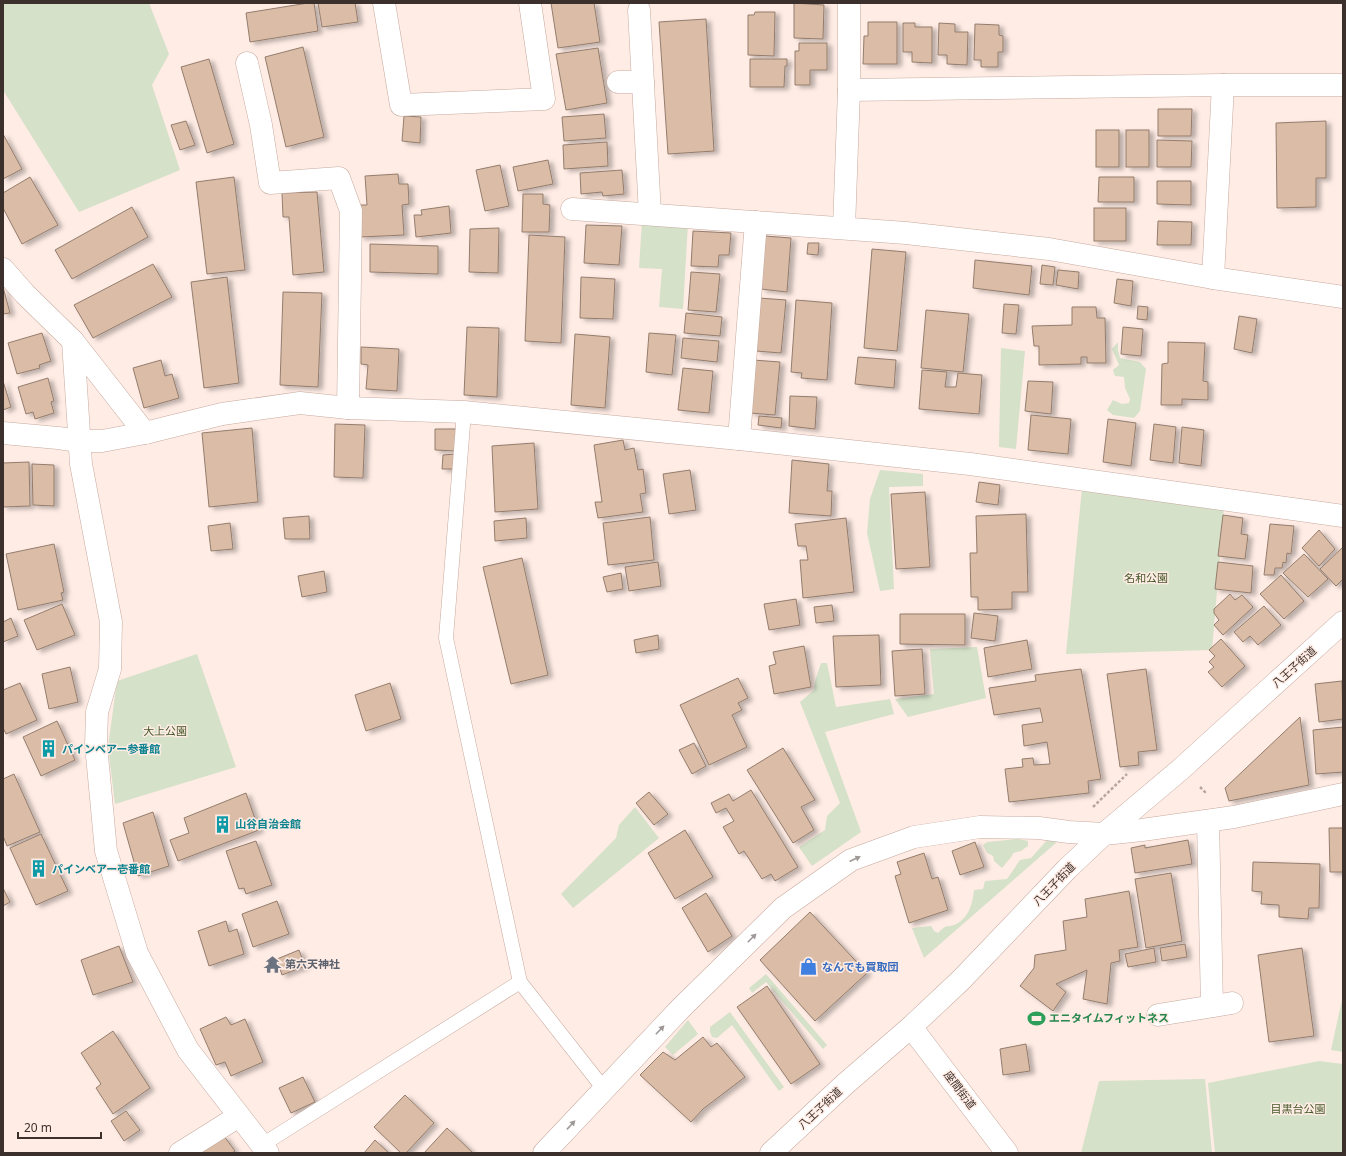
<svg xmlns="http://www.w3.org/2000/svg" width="1346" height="1156" viewBox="0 0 1346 1156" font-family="'Noto Sans','Noto Sans JP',sans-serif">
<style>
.green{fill:#d5e1c8}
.building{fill:#dabca7;stroke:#947d6d;filter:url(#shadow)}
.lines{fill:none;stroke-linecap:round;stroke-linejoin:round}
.service-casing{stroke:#c6aa9f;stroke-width:15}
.minor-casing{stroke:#c6aa9f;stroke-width:23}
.tertiary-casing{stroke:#c6aa9f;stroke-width:23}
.primary-casing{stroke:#c6aa9f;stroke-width:23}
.path{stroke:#b7a7a1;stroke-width:2.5;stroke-dasharray:3 2;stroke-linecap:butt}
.service{stroke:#fff;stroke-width:14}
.minor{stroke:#fff;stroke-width:22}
.tertiary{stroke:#fff;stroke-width:22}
.primary{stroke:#fff;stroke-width:22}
.oneway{fill:#9e9896}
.labels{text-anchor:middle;stroke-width:3;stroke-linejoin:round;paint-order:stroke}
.park-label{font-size:11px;fill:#455829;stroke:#ffece5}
.street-label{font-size:11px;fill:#3c302c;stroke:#ffece5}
.culture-label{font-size:11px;font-weight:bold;fill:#0d838f;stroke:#ffece5;text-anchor:start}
.worship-label{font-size:11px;font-weight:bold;fill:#5b616d;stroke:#ffece5;text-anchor:start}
.shop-label{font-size:11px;font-weight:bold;fill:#366cbe;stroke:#ffece5;text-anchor:start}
.leisure-label{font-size:11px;font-weight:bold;fill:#27864d;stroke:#ffece5;text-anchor:start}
</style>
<defs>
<filter id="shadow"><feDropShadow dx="4.5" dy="2.5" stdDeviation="2" flood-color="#0004"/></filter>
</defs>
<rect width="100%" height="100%" fill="#ffece5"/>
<g class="green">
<path d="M3,3h146l20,51 -17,31 28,85 -101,42 -76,-122z"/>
<path d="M642,221l46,3 -5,85 -24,-2 3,-38 -23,-1z"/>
<path d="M1118,342v8l2,8 20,4 6,7 -6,42 -6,7 -21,-3 -6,-5 6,-10 9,4 7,-1 1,-4 -5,-11 -1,-11 -9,-1 -2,-6 6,-5 -7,-16z"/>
<path d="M1001,348l24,3 -9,98 -17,-2z"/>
<path d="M880,470l43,4v12l-34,1 5,102 -14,2 -13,-58 3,-34z"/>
<path d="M1082,488l142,21 -12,141 -146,4z"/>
<path d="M977,647l9,51 -78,19 -13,-18 39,-5 -4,-45z"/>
<path d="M197,654l39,113 -121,37 -7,-57 9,-66z"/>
<path d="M821,663h6l9,44 54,-8 4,15 -69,18 36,100 -49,34 -13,-19 26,-17 2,-14 13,-13 -40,-101 14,-12 1,-9z"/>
<path d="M635,807l24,31 -86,70 -12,-14 55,-56 3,-13z"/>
<path d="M1018,839l10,2v5l-7,5 -8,2 -1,3 -10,12 -8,-7 -1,-5 -6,-3 -4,-8 4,-3z"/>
<path d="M1048,839l9,3 -133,116 -12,-30 19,-2 3,5 4,2c9,-9 6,-5 16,-8 14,-5 19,-22 20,-35l9,-1 2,-8 22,-2 13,-19 11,-2z"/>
<path d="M766,974l61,71 -4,4 -57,-67 -14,11 -3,-5z"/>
<path d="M1343,995v57l-12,-2z"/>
<path d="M730,1012l54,75 -5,4 -47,-66 -15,13 -5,-1 -2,-5v-5z"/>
<path d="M688,1020l10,14 -25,21 -8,-8z"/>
<path d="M1319,1061l24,3v89h-128l-7,-70z"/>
<path d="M1205,1079l7,74h-131l18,-72z"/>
</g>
<g class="building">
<path d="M308,3h6l4,28 -68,11 -4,-29z"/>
<path d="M318,3h37l3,19 -36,5z"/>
<path d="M551,3h43l6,39 -42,6z"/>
<path d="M794,3l30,2 -1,34 -29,-1z"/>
<path d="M755,12h20l-1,44 -26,-1v-40h6z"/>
<path d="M706,19l8,132 -46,3 -9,-132z"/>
<path d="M868,22h29v42h-34l1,-28h4z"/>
<path d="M903,23h12v4h17v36l-20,-1v-10h-9z"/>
<path d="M939,23l16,1v8h13l-1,33 -20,-1v-9h-9z"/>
<path d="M975,24l24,1v10l4,1v16h-5v15h-17v-7h-7z"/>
<path d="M799,43h28v27h-17v15h-15v-34h4z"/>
<path d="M303,47l21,90 -38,10 -21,-90z"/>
<path d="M598,48l9,55 -41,7 -10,-56z"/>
<path d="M209,59l25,85 -27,9 -26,-86z"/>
<path d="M750,59h37v7h-2l-1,21h-34z"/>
<path d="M1158,109h34l-1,27h-33z"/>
<path d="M604,114l2,24 -42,3 -2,-24z"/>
<path d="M404,116l17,1 -1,26 -18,-2z"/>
<path d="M186,121l9,24 -15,5 -9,-25z"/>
<path d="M1326,121v57h-10v29l-39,1 -1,-85z"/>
<rect x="1096" y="130" width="23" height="37"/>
<rect x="1126" y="130" width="23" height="37"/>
<path d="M3,134l19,35 -19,10z"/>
<path d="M1157,140l35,1 -1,26h-34z"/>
<path d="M607,142l1,24 -44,3 -1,-24z"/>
<path d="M548,160l5,24 -35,7 -5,-24z"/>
<path d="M500,165l9,41 -24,5 -9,-41z"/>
<path d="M622,170l2,24 -21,2 -1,-4 -21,2 -1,-21z"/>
<path d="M398,174l1,10h9l1,20 -7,1 2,30 -44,2 -1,-32h8l-2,-29z"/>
<path d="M30,177l28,48 -36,19 -19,-36v-15z"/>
<path d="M234,177l11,93 -38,4 -11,-92z"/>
<path d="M1099,177h35v25h-36z"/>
<path d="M1157,181h34v24l-34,-1z"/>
<path d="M317,192l7,80 -31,3 -4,-58h-6l-1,-24z"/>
<path d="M523,194h20v10l7,1 -1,27h-27z"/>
<path d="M449,206l2,27 -35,4 -2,-22h8l-1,-5z"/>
<path d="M132,207l16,30 -76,42 -17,-29z"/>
<rect x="1094" y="208" width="32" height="33"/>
<path d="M1158,221l34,1 -1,23h-34z"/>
<path d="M586,225l36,1 -3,39 -35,-2z"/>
<path d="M499,228l-1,45 -29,-1 1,-43z"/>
<path d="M693,231l38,2 -2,22h-10l-1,12 -27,-1z"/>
<path d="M529,235l36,2 -4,106 -36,-2z"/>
<path d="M765,236l26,2 -4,54 -26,-3z"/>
<path d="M808,243h11l-1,12 -11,-1z"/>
<path d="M370,244l68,2v28l-68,-2z"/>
<path d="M872,249l34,3 -9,99 -33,-3z"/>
<path d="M975,260l57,6 -3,29 -56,-7z"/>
<path d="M153,264l19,33 -79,41 -19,-33z"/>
<path d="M1042,265l13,2 -2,18 -13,-1z"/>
<path d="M1058,270l21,2 -1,17 -22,-4z"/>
<path d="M691,272l29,2 -4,38 -28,-2z"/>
<path d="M227,277l12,106 -35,5 -13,-106z"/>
<path d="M581,277l34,2 -2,40 -33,-1z"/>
<path d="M1117,279l16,2 -2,25 -17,-3z"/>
<path d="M3,287l7,26 -7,1z"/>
<path d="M283,292l39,1 -4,94 -38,-2z"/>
<path d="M759,298l27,2 -5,53 -25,-2z"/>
<path d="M796,300l36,3 -5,77 -26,-2 1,-5 -11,-1z"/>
<path d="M1004,304l15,1 -3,29 -14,-1z"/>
<path d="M1138,306l10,1 -1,13 -10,-1z"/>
<path d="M1072,307h24l1,11h8l1,45h-19v-6h-6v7l-42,1v-19h-5l-2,-20 40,-1z"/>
<path d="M926,310l43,4 -6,58 -42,-4z"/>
<path d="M686,313l36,4 -2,19 -36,-3z"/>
<path d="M1239,316l18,3 -5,34 -18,-4z"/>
<path d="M467,327l32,1 -2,69 -33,-2z"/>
<path d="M1123,327l20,2 -2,27 -20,-2z"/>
<path d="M42,333l9,28 -12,4 1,3 -23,6 -9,-31z"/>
<path d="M649,333l27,2 -4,40 -26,-3z"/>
<path d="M575,334l35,3 -5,71 -34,-3z"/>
<path d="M683,338l36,3 -2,21 -36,-4z"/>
<path d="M1168,342l37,1 -2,38 5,1v18l-26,-1v6h-21l1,-41 6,-1z"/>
<path d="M361,347l38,2 -2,42 -31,-2 2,-24 -7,-1z"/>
<path d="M858,357l38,3 -2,28 -39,-4z"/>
<path d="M161,360l4,16 7,-2 7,24 -35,10 -11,-40z"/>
<path d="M753,360l27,2 -5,53 -25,-2z"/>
<path d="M683,368l30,3 -4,42 -31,-3z"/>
<path d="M922,370l25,2 -2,15h11l2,-14 24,2 -3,39 -60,-5z"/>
<path d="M48,378l6,23 -3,1 3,11 -19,6 -2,-7 -7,2 -8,-27z"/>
<path d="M3,381l8,26 -8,3z"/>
<path d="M1028,381l25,1 -2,32 -26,-3z"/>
<path d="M790,396l27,1 -2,32 -26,-3z"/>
<path d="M1031,415l40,4 -3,35 -40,-4z"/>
<path d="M759,416l23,2 -1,10 -23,-3z"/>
<path d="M1108,419l28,4 -5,43 -28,-4z"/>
<path d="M335,424l30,1 -2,53 -29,-1z"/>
<path d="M1154,424l22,3 -3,36 -23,-3z"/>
<path d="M1182,427l22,3 -3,36 -22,-3z"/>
<path d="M252,428l6,74 -49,5 -7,-74z"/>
<path d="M435,429h22v22l-22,-1z"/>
<path d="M623,440l2,10 9,-2 4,22 5,-1 3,24 -6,1 3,18 -45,6 -3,-16h7l-8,-57z"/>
<path d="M534,443l4,66 -43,3 -3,-66z"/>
<path d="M456,454l1,15h-15l1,-14z"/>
<path d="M792,460l37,4 -2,27h5l-1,25 -42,-3z"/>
<path d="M29,462l1,44 -27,1v-44z"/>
<path d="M32,464l22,1v41l-21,-1z"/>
<path d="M690,470l6,40 -27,4 -6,-40z"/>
<path d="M979,482l21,3 -2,20 -22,-3z"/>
<path d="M925,492l5,75 -34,2 -5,-75z"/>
<path d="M1026,514l2,78h-16v17l-34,1v-13h-7l-1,-44h7l-1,-37z"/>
<path d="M1223,515l20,3 -2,16 7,1 -3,24 -27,-3z"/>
<path d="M309,516l1,23h-25l-2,-21z"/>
<path d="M650,517l4,43 -46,5 -5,-42z"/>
<path d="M526,518l1,20 -32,3 -1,-20z"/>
<path d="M846,518l8,74 -51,6 -3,-38h8l-2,-14h-8l-3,-22z"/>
<path d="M230,523l3,26 -22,2 -3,-25z"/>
<path d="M1270,524l24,2 -3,28 -4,-1 -1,10 -3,-1 -1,6h-7l-1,7h-10z"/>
<path d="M1319,530l16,19 -16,17 -17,-18z"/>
<path d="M54,544l10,48 -3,1 2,7 -45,10 -12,-56z"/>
<path d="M1343,547v32l-7,7 -16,-17z"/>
<path d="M1304,554l24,25 -20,18 -25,-24z"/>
<path d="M522,558l26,117 -37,9 -28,-117z"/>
<path d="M658,562l3,24 -32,5 -4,-24z"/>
<path d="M1218,562l35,4 -2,27 -36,-4z"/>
<path d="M324,571l3,21 -25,5 -4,-21z"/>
<path d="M621,573l2,16 -16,3 -4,-15z"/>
<path d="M1281,575l23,26 -20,18 -24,-25z"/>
<path d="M1230,594l5,6 7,-5 11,12 -30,28 -9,-10 5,-5 -5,-7v-4z"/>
<path d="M796,599l4,26 -31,5 -5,-26z"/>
<path d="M62,604l13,31 -38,15 -13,-30z"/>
<path d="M832,605l2,16 -18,2 -2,-16z"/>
<path d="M1264,606l17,19 -23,20 -8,-9 -7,6 -9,-10z"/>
<path d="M974,613l24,3 -3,25 -24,-3z"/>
<path d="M900,614h65v31l-65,-1z"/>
<path d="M11,618l7,18 -15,6v-20z"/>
<path d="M658,635l1,14 -23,4 -2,-13z"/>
<path d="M879,635l2,50 -45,2 -3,-51z"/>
<path d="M1221,639l24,27 -23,21 -14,-15 6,-5 -5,-5 6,-6 -6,-6z"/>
<path d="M1027,640l5,29 -44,8 -4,-29z"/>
<path d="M804,646l7,41 -37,7 -5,-28 7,-2 -3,-12z"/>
<path d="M922,649l3,45 -30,2 -3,-45z"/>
<path d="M70,667l8,35 -29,7 -7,-35z"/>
<path d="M1081,669l20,110 -13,2 1,12 -80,9 -4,-33 18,-2 -1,-8 11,-1 1,7 16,-1 -3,-22 -23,4 -2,-21 21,-3 -3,-14 -46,7 -5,-27 47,-7 -1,-6z"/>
<path d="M1146,669l11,81 -19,2 1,13 -19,2 -13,-93z"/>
<path d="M738,678l10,20 -10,5 4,7 -10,5 15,32 -38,18 -29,-60z"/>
<path d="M1342,681l1,38 -24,3 -4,-38z"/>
<path d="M20,683l17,37 -31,14 -3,-6v-38z"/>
<path d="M390,683l11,36 -35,12 -11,-36z"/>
<path d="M1300,717l9,68 -80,16 -4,-13z"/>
<path d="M57,721l18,39 -34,16 -18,-39z"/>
<path d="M1343,727v45l-27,2 -3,-44z"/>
<path d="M694,743l12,23 -14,8 -13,-24z"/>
<path d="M783,748l32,52 -14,7 13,23 -21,13 -46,-73z"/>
<path d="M14,774l26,58 -33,14 -4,-10v-57z"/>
<path d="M751,790l47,77 -23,14 -4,-7 -9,5 -18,-28 -5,3 -16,-27 11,-6 -8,-13 -10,5 -5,-10 18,-9 4,7z"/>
<path d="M649,792l19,22 -14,11 -18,-22z"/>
<path d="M246,793l13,37 -81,31 -8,-21 19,-7 -5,-15z"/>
<path d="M153,812l16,54 -31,10 -15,-53z"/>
<path d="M1329,828h14v44h-13z"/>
<path d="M685,830l28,47 -38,22 -27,-46z"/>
<path d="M41,834l27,57 -32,14 -26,-57z"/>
<path d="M1188,840l4,24 -57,9 -4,-25 14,-3v3z"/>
<path d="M256,841l16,44 -26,9 -2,-6 -5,1 -13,-38z"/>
<path d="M975,842l9,25 -24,8 -8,-24z"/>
<path d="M924,853l8,26 6,-2 10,33 -39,13 -14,-47 6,-2 -4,-12z"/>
<path d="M1253,862l67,2 -1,44h-10l-1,11 -29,-2v-12l-18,-1 1,-12 -10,-1z"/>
<path d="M1171,873l11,68 -36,7 -11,-69z"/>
<path d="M3,888l7,14 -7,4z"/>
<path d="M1129,891l9,56 -19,3 1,11 -9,2 -4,41 -24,-5 4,-29 -31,14 10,8 -13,19 -33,-25 14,-18 1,-13 31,-5 -3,-29 24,-4 -2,-18z"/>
<path d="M706,893l26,43 -24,16 -26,-44z"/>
<path d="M277,901l12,33 -36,13 -11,-33z"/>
<path d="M810,912l57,61 -52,48 -55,-61z"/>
<path d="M226,921l3,11 8,-3 7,25 -35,12 -11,-35z"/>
<path d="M1185,944l2,13 -25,4 -2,-13z"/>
<path d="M119,946l14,36 -40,13 -12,-35z"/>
<path d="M1154,948l2,14 -28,5 -3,-13z"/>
<path d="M1302,948l12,88 -45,6 -11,-87z"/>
<path d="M299,950l6,16 -23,9 -5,-16z"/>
<path d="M767,986l53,78 -29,20 -54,-77z"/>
<path d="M226,1017l5,8 14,-6 18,43 -32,14 -6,-14 -9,3 -16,-36z"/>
<path d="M113,1031l37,57 -37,26 -17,-26 5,-4 -20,-31z"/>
<path d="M703,1037l8,10 6,-4 28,34 -42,32 -12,13 -51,-47 23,-23 12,8z"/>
<path d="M1026,1044l4,27 -27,4 -3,-26z"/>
<path d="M303,1077l12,25 -24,11 -12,-25z"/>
<path d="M405,1095l29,28 -28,30h-5l-27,-26z"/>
<path d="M126,1111l14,19 -16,11 -13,-20z"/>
<path d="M447,1128l26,25h-49z"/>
<path d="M224,1136l11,15 -3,2h-32z"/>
<path d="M375,1140l14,13h-25z"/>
</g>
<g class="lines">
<defs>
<g id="service">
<path d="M464,412l-18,226 74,344 84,107"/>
<path d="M262,1145l258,-163"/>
</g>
<g id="minor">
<path d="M384,3l17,102 143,-6 -14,-96"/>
<path d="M639,10l11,204"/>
<path d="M247,63l14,62 9,58 69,-5 12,33 -3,197"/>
<path d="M618,82h25"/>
<path d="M849,90l374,-5h120"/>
<path d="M572,209l334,24 143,16 164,29 130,19"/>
<path d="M844,228l5,-138v-87"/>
<path d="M3,269l22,25 48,47 72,92"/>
<path d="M1213,278l10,-193"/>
<path d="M73,341l8,123 30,158 -1,47 -13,43 -1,33 10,106 31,102 51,97 80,103"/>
<path d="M3,433l55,5 21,3h23l43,-8 77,-19 78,-11 48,5 116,4 275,27 231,25 373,52"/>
<path d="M739,439l17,-217"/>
<path d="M1208,821l4,185"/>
<path d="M1158,1015l74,-12"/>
<path d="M180,1153l59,-37"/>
<path d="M544,1153l137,-145 102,-100 68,-48 63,-23 66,-10 59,1 30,4 35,2"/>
</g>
<path id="tertiary" d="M1104,834l38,-4 92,-13 109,-23"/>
<g id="primary">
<path d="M911,1027l96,126"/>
<path d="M771,1153l73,-68 67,-58 50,-47 106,-111 37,-35 77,-65 162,-147"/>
</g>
</defs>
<use href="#service" class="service-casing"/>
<use href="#minor" class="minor-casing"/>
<use href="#tertiary" class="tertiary-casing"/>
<use href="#primary" class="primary-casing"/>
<g class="path">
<path d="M1200,787l5,5 -2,2"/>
<path d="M1093,807l34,-33"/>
</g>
<use href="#service" class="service"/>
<use href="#minor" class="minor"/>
<use href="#tertiary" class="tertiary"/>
<use href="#primary" class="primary"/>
</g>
<defs><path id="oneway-solid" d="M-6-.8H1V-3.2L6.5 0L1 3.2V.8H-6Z"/></defs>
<g class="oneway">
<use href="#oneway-solid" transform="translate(855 859) rotate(-24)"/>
<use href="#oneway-solid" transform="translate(752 938) rotate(-45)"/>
<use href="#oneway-solid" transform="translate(660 1030) rotate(-46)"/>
<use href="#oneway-solid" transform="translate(571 1125) rotate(-47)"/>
</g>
<defs>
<symbol id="building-bare" viewBox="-9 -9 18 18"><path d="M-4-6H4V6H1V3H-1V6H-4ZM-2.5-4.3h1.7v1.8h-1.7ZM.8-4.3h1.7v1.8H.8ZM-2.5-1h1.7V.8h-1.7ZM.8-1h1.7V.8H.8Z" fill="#0f9aa8" stroke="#ffece5" stroke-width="2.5" paint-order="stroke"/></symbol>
<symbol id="temple-bare" viewBox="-9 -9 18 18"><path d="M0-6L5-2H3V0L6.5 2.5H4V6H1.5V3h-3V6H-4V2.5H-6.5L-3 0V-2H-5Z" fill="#6b7280" stroke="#ffece5" stroke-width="2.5" paint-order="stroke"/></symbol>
<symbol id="shop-bare" viewBox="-9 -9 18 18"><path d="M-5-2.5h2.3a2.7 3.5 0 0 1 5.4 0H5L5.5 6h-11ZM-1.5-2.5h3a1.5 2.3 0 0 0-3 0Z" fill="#3f7fe0" stroke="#ffece5" stroke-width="2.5" paint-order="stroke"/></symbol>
<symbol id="stadium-bare" viewBox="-9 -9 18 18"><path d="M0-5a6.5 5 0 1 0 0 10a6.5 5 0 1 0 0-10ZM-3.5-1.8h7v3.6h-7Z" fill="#2e9e5b" stroke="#ffece5" stroke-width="2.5" paint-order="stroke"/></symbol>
</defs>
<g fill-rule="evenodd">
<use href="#building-bare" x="36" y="736" width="25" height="25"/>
<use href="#building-bare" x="210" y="812" width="25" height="25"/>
<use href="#building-bare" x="26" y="856" width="25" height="25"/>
<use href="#temple-bare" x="260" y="952" width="25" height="25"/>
<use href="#shop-bare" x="796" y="954" width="25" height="25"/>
<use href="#stadium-bare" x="1024" y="1006" width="25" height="25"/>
</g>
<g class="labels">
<g class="park-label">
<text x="1146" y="582">名和公園</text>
<text x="165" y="735">大上公園</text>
<text x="1298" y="1113">目黒台公園</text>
</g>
<g class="street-label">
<text transform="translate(1294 667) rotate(-42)" y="4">八王子街道</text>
<text transform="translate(1054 884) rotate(-46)" y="4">八王子街道</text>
<text transform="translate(960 1090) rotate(53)" y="4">座間街道</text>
<text transform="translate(820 1108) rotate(-43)" y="4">八王子街道</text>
</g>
<g class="culture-label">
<text x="62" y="753">パインベアー参番館</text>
<text x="235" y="828">山谷自治会館</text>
<text x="52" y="873">パインベアー壱番館</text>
</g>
<g class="worship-label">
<text x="285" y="968">第六天神社</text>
</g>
<g class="shop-label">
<text x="822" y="971">なんでも買取団</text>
</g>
<g class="leisure-label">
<text x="1049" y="1022">エニタイムフィットネス</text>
</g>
</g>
<rect width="1346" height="1156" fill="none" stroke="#3c302c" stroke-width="8"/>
<path d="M18 1132v6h83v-6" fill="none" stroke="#3c302c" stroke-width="2"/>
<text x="24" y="1132" font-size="12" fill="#3c302c" stroke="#ffece5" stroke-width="3" paint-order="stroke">20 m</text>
</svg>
